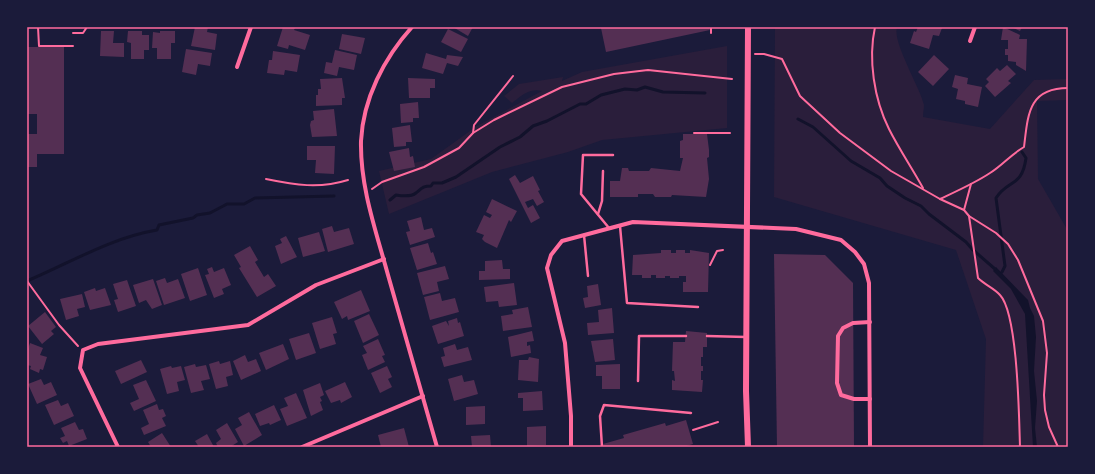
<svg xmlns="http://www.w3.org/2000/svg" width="1095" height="474" viewBox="0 0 1095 474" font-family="Jost,sans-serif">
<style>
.green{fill:#2a1e3b}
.water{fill:#12122b}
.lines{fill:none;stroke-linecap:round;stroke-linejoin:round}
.stream{stroke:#12122b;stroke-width:3}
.building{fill:#542f53}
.path{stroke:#ff6b9d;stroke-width:2}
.service{stroke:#ff6b9d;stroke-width:2.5}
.minor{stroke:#ff6b9d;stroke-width:4}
.secondary{stroke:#ff6b9d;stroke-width:6}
.neatline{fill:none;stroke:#ff6b9d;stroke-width:1.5}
</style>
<rect width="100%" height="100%" fill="#1b1b3a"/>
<g class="green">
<path d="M775,27h122c-5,15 23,60 27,78 0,3 -1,8 -1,12l67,12 44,-49 34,-1v21l-31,1 1,78 30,52v216h-85l3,-108 -30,-89 -182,-53z"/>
<path d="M727,46v82l-125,12 -34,12 -76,20 -103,42 -10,-43 52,-12 46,-33 65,-35c-12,-3 -20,4 -30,12l-8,-7 15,-12 44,-7 -1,4 20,-9z"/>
</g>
<path class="water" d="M996,267l32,33 2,8 4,8 2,21 -2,34 3,30 -2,27 2,19h-4l-8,-133 -14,-25 -18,-18z"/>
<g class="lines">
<g class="stream">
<path d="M798,119l15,8 38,34 29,17 7,8 18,12 16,8 8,8 37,28 6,7 23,20"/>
<path d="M390,200l6,-5c6,1 15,2 20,-2 6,-5 7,-7 15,-7l2,-3h9l14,-6 44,-30 20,-10 13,-11 14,-5 33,-17h6l15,-9 24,-6 12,1 8,-3 18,5 42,1"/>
<path d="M1002,272l3,-6 -9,-68c12,-19 26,-10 30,-40l-4,-6"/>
<path d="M27,281c43,-18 83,-43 130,-51l2,-5 34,-7 4,-3 13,-2 17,-9h17l11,-6 79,-2"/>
</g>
</g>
<g class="building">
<path d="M195,27h13l-1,5 10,2 -2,16 -24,-4z"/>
<path d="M283,27h9l3,1 -1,2 16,5 -5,15 -16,-5 -1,4 -11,-3z"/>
<path d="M453,27h20l-5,9z"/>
<path d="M709,27l1,3 -104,22 -5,-24z"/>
<path d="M918,27l24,1 -3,8 -6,-1 -4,14 -19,-6 4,-12 2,1z"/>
<path d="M1003,27l17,8 -1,4h8l-1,32 -10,-6v-3l-8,-1v-6h-3v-6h3v-9h-7z"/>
<path d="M1011,27h11l-2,4z"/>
<path d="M448,29l20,10 -7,13 -20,-10z"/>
<path d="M101,31h13l-1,12h11v14l-24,-1z"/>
<path d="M128,31h14v4h7v15h-5v9h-13v-16l-4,-1z"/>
<path d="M160,31h15v12h-4v16h-14v-11h-5l1,-16 7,1z"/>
<path d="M342,34l23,4 -4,16 -22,-5z"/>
<path d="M27,47h37v107h-27v13h-10v-33h10v-20h-10z"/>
<path d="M186,49l26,4 -2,13 -12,-2 -2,11 -14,-3z"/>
<path d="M335,50l22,5 -3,15 -15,-3 -2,9 -13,-3 2,-11 6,1z"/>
<path d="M273,51l27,4 -3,17 -12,-2 -1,5 -17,-2 2,-13h3z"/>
<path d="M426,53l20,6 1,-4 16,2 -5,9 -11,-3 -4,11 -21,-6z"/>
<path d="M934,55l15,14 -16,17 -15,-14z"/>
<path d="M1007,65l9,9 -8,7 3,2 -16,14 -10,-11 4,-4 -3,-3 11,-11 3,3z"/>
<path d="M955,75l13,3 -1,6 15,3 -4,20 -13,-3v-3l-9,-2 2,-10 -6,-2z"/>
<path d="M342,78l3,20h-3v7l-26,1v-11h2v-6h3l-1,-10z"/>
<path d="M408,78l27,1v9h-5v10h-21z"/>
<path d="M418,102l1,16h-6v4l-12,1 -1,-19z"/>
<path d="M334,109l3,27 -25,1 -2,-12 1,-4 3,-1 -1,-9z"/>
<path d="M410,125l2,17h-6v4l-12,1 -2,-19z"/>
<path d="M683,134h24l2,16v7l-2,1 2,21 -3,18 -34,-2 -1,2h-16l-2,-3h-15v3h-28v-16h10l2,-13h6l1,3h20l2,-3 29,3 3,-13h-3v-17l3,-1z"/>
<path d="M307,146h28l-1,28 -19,-1 1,-13h-9z"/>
<path d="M409,148l1,9 3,-1 2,11 -21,4 -5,-19z"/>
<path d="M515,175l5,8 13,-7 7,14 -2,1 6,11 -7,4 -4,-7 -8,3 3,6 5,-3 7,13 -9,5 -22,-44z"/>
<path d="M492,199l25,12 -6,11 -2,-2 -12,28 -12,-6 -3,-3 2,-4 -8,-3 8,-17 6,3 2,-3 -6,-3z"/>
<path d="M421,217l3,13 8,-2 3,9 -25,8 -4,-13 4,-1 -3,-10z"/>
<path d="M332,226l2,6 15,-4 5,16 -26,8 -6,-23z"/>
<path d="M319,232l6,19 -22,6 -5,-19z"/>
<path d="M286,236l11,21 -16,7 -6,-18 7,-3 -2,-4z"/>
<path d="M428,243l3,10 2,-1 4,12 -20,6 -7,-22z"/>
<path d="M250,246l8,14 -3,2 9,15 4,-3 8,12 -19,11 -18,-29 2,-1 -7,-12z"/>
<path d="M661,250h10v3h5v-3h9v3h5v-3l19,3 -1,39h-25v-10h3v-6h-7v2h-9v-2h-5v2h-9v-3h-5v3h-9v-3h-10l1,-20 28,-2z"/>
<path d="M774,254l51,1 28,28 1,164h-77z"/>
<path d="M502,260l1,9h7v10l-31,1v-9h6v-10z"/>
<path d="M445,266l4,13 -12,3 2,9 -16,4 -6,-22z"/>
<path d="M212,267l2,5 10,-4 7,17 -9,4 2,5 -10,4 -9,-23 4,-1 -2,-5z"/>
<path d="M198,268l9,27 -17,6 -9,-27z"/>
<path d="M165,278l2,5 11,-4 7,19 -21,7 -8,-24z"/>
<path d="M153,279l9,26 -10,4 -6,-9 -7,3 -6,-18z"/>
<path d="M127,280l9,26 -18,6 -4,-12 4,-1 -5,-15z"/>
<path d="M514,283l3,22 -18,2 -1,-6 -12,1 -2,-15z"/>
<path d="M598,284l3,21 -16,3 -2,-10 5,-1 -1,-11z"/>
<path d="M95,288l1,3 9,-3 6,17 -21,5 -6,-18z"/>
<path d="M361,290l9,21 -22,9 -1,-4 -5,3 -8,-17z"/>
<path d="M440,293l2,8 13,-3 4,14 -29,8 -6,-23z"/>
<path d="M82,294l3,13 -8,2 2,7 -13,4 -6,-21z"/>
<path d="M528,307l4,20 -29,4 -2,-15 12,-2 -1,-4z"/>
<path d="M612,308l2,25 -26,2 -1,-12 12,-1 -1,-12z"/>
<path d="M45,312l11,15 -5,4 3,3 -12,10 -14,-18z"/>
<path d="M369,314l10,21 -16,8 -9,-22z"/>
<path d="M332,317l5,16 -4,1 3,10 -16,5 -8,-26z"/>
<path d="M457,318l1,5 2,-1 4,14 -26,8 -6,-18 14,-5 3,5 -1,-5z"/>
<path d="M532,331l2,10 -7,1v4l3,-1 1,8 -20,4 -3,-20z"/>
<path d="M686,331l21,2v14h-4v10h-2v9h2v5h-2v9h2l-1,12 -30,-2v-10l3,1 -1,-10h-2l1,-29h12z"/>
<path d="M309,333l7,20 -20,7 -7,-21z"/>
<path d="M378,339l7,16 -3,1 3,6 -17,8 -6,-15 5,-2 -4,-7z"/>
<path d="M613,339l2,21 -20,2 -4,-21z"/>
<path d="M30,343l13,5 -3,7 7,2 -4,13 -3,-1 -1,4 -9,-4 1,-3 -4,-1v-13z"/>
<path d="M283,344l6,15 -23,11 -7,-17z"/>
<path d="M455,344l2,6 11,-3 4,13 -28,7 -3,-10 4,-1 -2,-8z"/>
<path d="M245,355l3,7 8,-3 5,12 -20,9 -8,-19z"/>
<path d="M529,357l10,2 -1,23 -20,-2 1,-20h9z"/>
<path d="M141,360l6,12 -26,12 -6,-13z"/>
<path d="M219,361l1,3 10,-3 3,14 -7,2 2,9 -12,3 -7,-25z"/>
<path d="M195,364l1,3 10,-2 4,14 -9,2 3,9 -13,3 -7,-26z"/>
<path d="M620,364v25h-18v-13h-6v-11z"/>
<path d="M171,366l1,2 9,-2 4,14 -8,2 2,9 -12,3 -7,-25z"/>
<path d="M387,366l5,11 -4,2 4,8 -12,6 -9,-20z"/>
<path d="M462,375l2,7 10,-2 4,14 -24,7 -6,-22z"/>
<path d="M41,379l3,6 7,-3 6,13 -20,9 -9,-20z"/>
<path d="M146,380l10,21 -22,10 -4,-8 9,-4 -6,-14z"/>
<path d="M345,382l7,15 -11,6 -1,-3 -9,3 -6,-12z"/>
<path d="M320,383l4,12 -4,2 2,4 -2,1 3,8 -12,6 -8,-26z"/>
<path d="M542,391l1,19 -20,1v-13h-5v-5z"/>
<path d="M296,393l11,25 -20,8 -7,-17 8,-3 -4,-8z"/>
<path d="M58,400l3,6 7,-3 6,13 -20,9 -9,-20z"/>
<path d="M157,404l2,6 4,-1 3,7 -4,2 4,8 -22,9 -3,-7 8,-4 -6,-14z"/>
<path d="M274,405l7,15 -11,5 -1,-2 -9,3 -5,-12z"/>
<path d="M485,406v18l-19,1v-18z"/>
<path d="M249,412l13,23 -18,11 -9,-17 7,-4 -4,-7z"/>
<path d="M686,420l7,24 -10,3h-79l-1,-3 21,-6 -1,-3 42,-12 1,3z"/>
<path d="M75,422l4,8 4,-1 4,10 -18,7 -2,-5 -4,2 -3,-5 5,-2 -4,-8z"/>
<path d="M227,423l11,19 -8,5h-12l-2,-4 5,-4 -5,-9z"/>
<path d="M546,426v19l-19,1v-19z"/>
<path d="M404,428l5,19h-28l-3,-12z"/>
<path d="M162,433l9,14h-20l-3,-5z"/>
<path d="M207,434l7,13h-15l-4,-6z"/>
<path d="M490,435l1,12h-19l-1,-11z"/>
</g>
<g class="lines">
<g class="path">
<path d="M38,27l1,19h34"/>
<path d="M875,27c-7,32 -1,72 14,102 10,20 23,39 34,59"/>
<path d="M73,33h10l4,-6"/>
<path d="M711,33v-6"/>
<path d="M755,54h9l18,5 18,37 40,37 51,38 49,28 24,11 5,6 9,62c7,7 16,10 22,17 18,19 19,123 20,152"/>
<path d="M473,133l1,-8 39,-49"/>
<path d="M694,133h36"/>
<path d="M266,179c29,6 53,10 82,1"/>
<path d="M372,189l10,-7 42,-15 35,-19 14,-15 21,-13 68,-33 52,-13 34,-4 84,9"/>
<path d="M940,199c17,-8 35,-16 50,-26 13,-8 20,-18 34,-26 4,-32 4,-59 44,-59"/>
<path d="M964,210l7,-26"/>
<path d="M969,216l27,17 12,11 10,16 25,61 4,32 -3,42 1,15 4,17 9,20"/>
<path d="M710,265l7,-14 6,-1"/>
<path d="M27,281l32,44 19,21"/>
<path d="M693,430l25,-8"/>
</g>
<g class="service">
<path d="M598,214l4,-13 1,-30"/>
<path d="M620,226l7,77 71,4"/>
<path d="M609,228l-28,-34 2,-39h30"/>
<path d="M584,235l4,41"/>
<path d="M707,336l39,1"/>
<path d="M638,381l1,-45h47"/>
<path d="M602,447l-2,-31 4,-11 87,8"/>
</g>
<g class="minor">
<path d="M412,27c-28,31 -49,72 -51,114 -1,46 15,90 27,134 16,57 33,115 49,172"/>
<path d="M970,41l5,-14"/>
<path d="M237,67l14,-40"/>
<path d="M870,322l-17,1 -10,5 -5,8 -1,47 4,12 13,4h16"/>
<path d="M118,447l-38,-79 3,-18 15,-6 150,-19 68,-40 68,-26"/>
<path d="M302,447l121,-51"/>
<path d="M571,447v-31l-6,-73 -18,-75 4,-13 11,-14 71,-19 163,7 45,11 14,12 9,12 5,19 1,164"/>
</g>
<path class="secondary" d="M748,27l-2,364 2,56"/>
</g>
<rect width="1095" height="474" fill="none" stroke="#1b1b3a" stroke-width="56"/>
<rect x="28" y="28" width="1039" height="418" class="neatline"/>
</svg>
